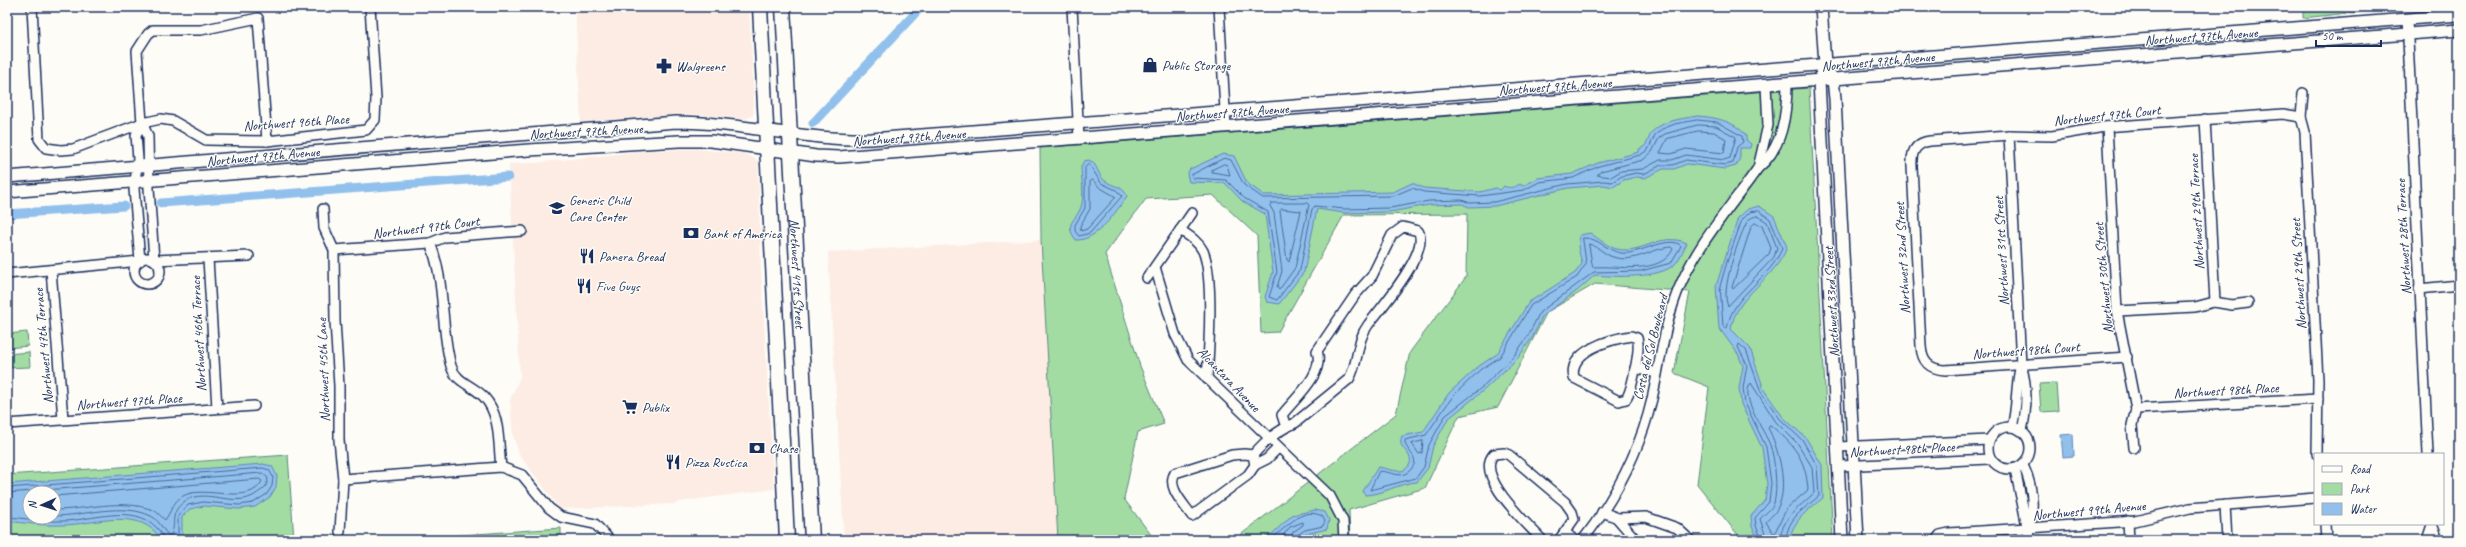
<svg xmlns="http://www.w3.org/2000/svg" width="2466" height="547" viewBox="0 0 2466 547" font-family="Caveat,sans-serif">
<style>
.built{fill:#fdece3}
.green{fill:#a2dca2;stroke:#5e8680;fill-rule:evenodd}
.water{fill:#91c0ec;stroke:#6286b3;fill-rule:evenodd}
.lines{fill:none;stroke-linecap:round;stroke-linejoin:round}
.shore{stroke:#4a6997;stroke-width:1}
.canal{stroke:#91c0ec;stroke-width:9}
.minor-casing{stroke:#1b2f5e;stroke-width:12}
.tertiary-casing{stroke:#1b2f5e;stroke-width:14}
.primary-casing{stroke:#1b2f5e;stroke-width:17}
.minor{stroke:#fdfcf7;stroke-width:9}
.tertiary{stroke:#fdfcf7;stroke-width:11}
.primary{stroke:#fdfcf7;stroke-width:14}
.labels{text-anchor:middle;stroke-width:3;stroke-linejoin:round;paint-order:stroke}
.street-label{font-size:14px;fill:#1b2f5e;stroke:#fdfcf7}
.poi-label{font-size:14px;fill:#1b2f5e;stroke:#fdfcf7;text-anchor:start}
</style>
<rect width="100%" height="100%" fill="#fdfcf7"/>
<filter id="ink" filterUnits="userSpaceOnUse"><feTurbulence type="fractalNoise" baseFrequency=".025" numOctaves="2"/><feDisplacementMap in="SourceGraphic" scale="8" xChannelSelector="R" yChannelSelector="G"/><feConvolveMatrix kernelMatrix="1 2 1 2 8 2 1 2 1" color-interpolation-filters="sRGB"/></filter>
<g filter="url(#ink)">
<g class="built">
<path d="M575,7h174l5,92 -1,16 -7,4 -50,-5 -26,1 -89,7z"/>
<path d="M696,149l50,5 12,7 3,111 13,217 -90,12 -11,3 -113,5 -41,-55 -6,-18 -3,-36 10,-23 -11,-213 25,-1 111,-12z"/>
<path d="M1041,240l17,300h-214l-16,-288z"/>
</g>
<g class="green">
<path d="M2303,7h101l-101,11z"/>
<path d="M1809,88l24,452h-91l-45,-56 12,-97 -35,-14 16,-81 -95,-8 -48,28 -49,95 -39,9 -34,72 -76,22 1,30h-116l162,-126 14,-62 56,-75 1,-63 -123,1 -66,117 -17,1 -4,-97 -44,-41 -67,4 -41,55 35,112 24,58 -26,8 -14,67 31,41h-97l-17,-300 -1,-92z"/>
<path d="M27,332l1,14 -21,2v-14z"/>
<path d="M29,352l1,15 -23,1v-14z"/>
<path d="M2056,383l2,28 -17,1 -2,-28z"/>
<path d="M288,455l6,85h-287v-65zM30,493h24v24h-24z"/>
<path d="M561,528v12h-170z"/>
</g>
<g class="water">
<path d="M1697,116c18,1 37,5 49,19v5l5,4 -1,4h-10v10l-4,8 -11,3 -38,-5 -13,5h-11l-18,9 -9,-1 -12,3 -11,7 -9,-2 -36,3 -73,18 -26,1 -7,-3 -33,1 -39,7 -46,1 -27,-4 -13,63 -25,32 -12,-2 -2,-5 8,-25 -8,-58 -23,-13 -17,-18 -36,-1 -2,-8 3,-5 33,-15 11,2 13,27 17,12 129,-3 19,-9 12,5 56,4 16,-4 4,2 4,-4c6,3 11,1 16,-2l3,2 15,-8 34,-4 26,-11 41,-11v-3c10,-3 8,-11 13,-17 11,-12 30,-13 45,-16z"/>
<path d="M1089,160c9,4 8,14 15,20 8,7 19,5 23,16 -11,16 -30,45 -51,44 -13,-17 0,-19 5,-33 4,-12 0,-29 0,-41l3,-5z"/>
<path d="M1759,206l15,10 13,31c-11,32 -51,47 -56,82l19,19 14,42 19,27 23,21 16,27 1,33c-15,12 -29,21 -34,42h-30l-7,-13 -1,-11 14,-16 2,-16 -5,-36 -21,-44 -2,-16 4,-22 -5,-12 -19,-26 -3,-42 22,-68 10,-9z"/>
<path d="M1590,233c8,5 18,14 27,16 26,6 42,-18 70,-6 -4,7 -7,16 -12,21 -15,15 -61,13 -80,11l-18,16 -34,24 -11,23 -14,20 -34,32 -36,29 -15,27 -5,22 -11,14c-19,1 -34,13 -52,13l-2,-4 15,-24c7,1 15,4 22,4 6,0 12,-7 10,-13 -3,-9 -13,-11 -8,-22l21,-4 26,-39 30,-27 18,-12 32,-52 46,-29 7,-9 -4,-17 2,-12z"/>
<path d="M2073,434l1,22 -11,1 -2,-22z"/>
<path d="M263,464l9,2 5,10 -1,11 -6,10 -15,10 -16,2 -35,-3 -14,3 -8,8v23h-21c-20,-35 -67,-15 -99,-15 -19,1 -37,-2 -55,-4v-37zM30,493h24v24h-24z"/>
<path d="M1315,510l10,2 4,8 -2,9 -21,5 -9,6h-38l13,-6 20,-19z"/>
</g>
<g class="lines">
<g class="shore">
<path d="M1697,120l20,2 25,14 1,6 -6,5 -4,16 -8,2 -39,-5 -13,5h-12l-17,9 -8,-1 -14,3 -10,6 -8,-1 -37,3 -73,18 -24,1 -8,-3 -33,1 -39,7 -46,1 -29,-3 -3,3 -12,61 -23,30 -8,-3 8,-25 -9,-60 -24,-14 -18,-18 -33,-2 -2,-3 33,-17 7,2 13,25 19,13 130,-2 19,-8 12,4 56,4 44,-6 15,-8 34,-4 26,-12 41,-11 8,-5 7,-15 7,-6 13,-5z"/>
<path d="M1698,125l18,1 20,11 -6,21 -6,2 -38,-5 -14,5h-12l-17,9 -22,2 -10,6 -14,-2 4,-4 42,-11 9,-8 7,-14 6,-4z"/>
<path d="M1698,131l16,1 12,7 -2,14 -38,-4 -15,5 -11,-1 7,-14z"/>
<path d="M1089,164l12,19 15,7 6,6 -32,37 -11,3 -4,-5v-6l10,-17v-40z"/>
<path d="M1224,164l3,1 3,10 -18,-3v-2z"/>
<path d="M1093,180l6,7 17,10 -29,32 -6,2 -1,-5 10,-17v-27z"/>
<path d="M1272,203h35l2,2 -14,63 -16,22 -2,-3 5,-16 -8,-58 -4,-7z"/>
<path d="M1282,209l19,2 -12,51 -2,-2 -7,-49z"/>
<path d="M1759,211l11,8 12,29c-11,31 -49,45 -55,80l-2,1 -2,-3 -3,-40 7,-24 15,-42 8,-8z"/>
<path d="M1758,216l9,6 10,26 -3,9 -46,49c-8,-15 10,-66 18,-82 2,-5 7,-8 12,-8z"/>
<path d="M1755,223l7,3 9,22 -2,6 -36,35 -1,-2 19,-60z"/>
<path d="M1583,238c16,-2 27,18 45,15 13,-1 44,-18 53,-7l-10,17 -30,8 -47,1 -54,40 -12,24 -14,20 -33,32 -36,28 -16,29 -5,22 -8,11 -46,12 9,-19c7,0 16,4 22,4 5,-1 8,-3 11,-7 9,-12 -8,-17 -7,-28l21,-5 27,-39 28,-27 19,-12 31,-52 46,-28 9,-13z"/>
<path d="M1589,244c9,2 16,11 24,13 21,7 39,-9 58,-10l2,2c-12,27 -57,16 -80,18z"/>
<path d="M1770,425c24,19 36,34 38,65l-21,18 -13,26 -8,-12c4,-5 10,-9 12,-15 11,-20 0,-61 -10,-79z"/>
<path d="M1423,441l-1,12 -3,1 -7,-10z"/>
<path d="M7,488l256,-20 6,2 4,7 -1,9 -5,8 -14,9 -14,2 -36,-3 -15,3 -10,11v24"/>
<path d="M7,493l255,-20 6,5c-1,10 -5,11 -12,16 -21,15 -50,-7 -71,7 -18,13 -7,24 -15,35 -7,-4 -10,-16 -19,-20 -29,-14 -66,0 -97,0"/>
<path d="M54,496l205,-17 3,2c-12,26 -58,3 -79,15 -10,5 -12,16 -18,24 -4,-3 -7,-8 -12,-10 -33,-12 -66,0 -99,0"/>
<path d="M7,517c18,1 36,5 55,4 28,0 71,-18 94,6 4,4 7,8 8,13"/>
<path d="M1269,540c16,-9 31,-35 53,-24l3,5 -2,5 -18,4 -9,6 -1,4"/>
<path d="M1279,540l11,-13 13,-5v3l-10,7 -3,8"/>
<path d="M1762,540l-6,-14 -1,-8 14,-16 2,-19 -5,-36 -21,-44 -2,-15 4,-23 -9,-18 1,-3 7,6 15,42 19,27 23,22 14,25 2,30c-15,13 -32,22 -33,44"/>
<path d="M1767,540l-7,-21c4,-5 12,-10 14,-16 4,-13 1,-45 -4,-58 -5,-14 -31,-48 -19,-62l25,39 22,22 14,23 2,26c-15,15 -32,24 -34,47"/>
</g>
<g class="canal">
<path d="M813,123l108,-116"/>
<path d="M161,203l347,-26"/>
<path d="M7,214l117,-8"/>
</g>
<defs>
<g id="minor">
<path d="M32,7l7,132 7,9 15,2 12,-1 69,-26 19,-4 12,2 33,19 61,1 99,-11 9,-10 1,-22 -6,-91"/>
<path d="M1072,7l7,132"/>
<path d="M1219,7l7,120"/>
<path d="M2407,19l21,435"/>
<path d="M2303,93l-2,24 4,15 13,248 -1,74"/>
<path d="M2205,119l10,183"/>
<path d="M142,123l-5,-72 11,-17 5,-4h48l57,-12 9,123"/>
<path d="M2107,127l10,184 19,98 -4,16 2,23"/>
<path d="M2009,135l12,230c7,23 6,42 1,66"/>
<path d="M1758,168l10,-43 -2,-40"/>
<path d="M323,209l1,19 10,22 1,71 4,65v54l4,39 -3,53"/>
<path d="M1180,230c9,6 18,11 23,21 11,25 6,98 4,128"/>
<path d="M430,243c16,38 10,83 21,123 5,17 22,19 33,31 17,18 14,47 17,70"/>
<path d="M334,250l96,-7 15,-6 77,-6"/>
<circle cx="147" cy="271" r="13"/>
<path d="M208,259l9,149"/>
<path d="M1155,267l20,67 13,26 142,136 13,25 1,19"/>
<path d="M51,270l12,149"/>
<path d="M7,274l133,-13 -6,-72 4,-30 -2,-24 6,-12 6,13 1,52 5,72 95,-4"/>
<path d="M1147,278l45,-65"/>
<path d="M2419,289l40,-4"/>
<path d="M2117,311l78,-4 19,-5 18,3 16,-2"/>
<path d="M1631,336l6,2c4,9 -5,53 -11,61l-7,2 -45,-23c-7,-27 37,-39 57,-42z"/>
<path d="M2127,357l-182,13c-16,-1 -23,-8 -24,-24l-9,-180c-1,-13 3,-23 18,-25l79,-6 43,1 52,-9 179,-13 18,3"/>
<path d="M1635,368l22,5"/>
<path d="M2136,409l182,-10"/>
<path d="M7,424l247,-18"/>
<circle cx="2009" cy="448" r="21"/>
<path d="M2012,427c6,-21 3,-42 9,-62"/>
<path d="M1838,447l151,-7"/>
<path d="M1244,454l9,1 2,10 -7,10 -56,41c-8,-12 -26,-29 -17,-43l57,-18z"/>
<path d="M1253,455c13,-15 24,-24 42,-32l54,-44c10,-17 7,-38 19,-54 12,-16 63,-74 50,-94l-15,-4 -11,8 -20,41 -17,19 -38,56c8,23 -22,47 -35,64l4,12"/>
<path d="M1255,465l12,-6 11,-11"/>
<path d="M2023,465c10,21 12,41 6,63"/>
<path d="M1839,466l151,-7"/>
<path d="M2015,469l15,71"/>
<path d="M343,479l158,-12 21,8 27,33 12,9 34,7 14,15"/>
<path d="M2225,505l2,35"/>
<path d="M1602,512l16,6 28,-1 31,11 13,12"/>
<path d="M1617,518l19,22"/>
<path d="M2128,521l1,19"/>
<path d="M2325,524l1,16"/>
<path d="M2432,524l6,16"/>
<path d="M1566,533l8,7"/>
<path d="M1542,540c-13,-15 -69,-64 -48,-86l10,-1 5,2 56,47 7,10 2,7 -15,21"/>
<path d="M1583,540c32,-42 57,-89 69,-141 8,-36 12,-72 25,-106 19,-48 52,-84 81,-125 25,-20 29,-55 29,-85"/>
<path d="M1936,540l4,-5 9,-2 186,-12 55,-13 125,-10"/>
<path d="M2427,540l5,-15"/>
</g>
<g id="tertiary">
<path d="M1821,7l4,57 -6,17 23,459"/>
<path d="M1830,74l3,5 2,20 23,441"/>
<path d="M7,177l669,-55c66,0 130,19 195,17l1588,-124"/>
<path d="M7,192l522,-42 150,-9h32l105,15 23,1 1620,-127"/>
</g>
<g id="primary">
<path d="M760,7l27,533"/>
<path id="s1" d="M783,7l29,533"/>
</g>
</defs>
<use href="#minor" class="minor-casing"/>
<use href="#tertiary" class="tertiary-casing"/>
<use href="#primary" class="primary-casing"/>
<use href="#minor" class="minor"/>
<use href="#tertiary" class="tertiary"/>
<use href="#primary" class="primary"/>
</g>
</g>
<defs>
<symbol id="shop-bare" viewBox="-9 -9 18 18"><path d="M-5-2.5h2.3a2.7 3.5 0 0 1 5.4 0H5L5.5 6h-11ZM-1.5-2.5h3a1.5 2.3 0 0 0-3 0Z" fill="#1b2f5e" stroke="#fdfcf7" stroke-width="2.5" paint-order="stroke"/></symbol>
<symbol id="pharmacy-bare" viewBox="-9 -9 18 18"><path d="M-2-6h4v4h4v4h-4v4h-4v-4h-4v-4h4Z" fill="#1b2f5e" stroke="#fdfcf7" stroke-width="2.5" paint-order="stroke"/></symbol>
<symbol id="school-bare" viewBox="-9 -9 18 18"><path d="M0-5L7-2L0 1L-7-2ZM-4 1L0 2.5L4 1V4Q0 6-4 4Z" fill="#1b2f5e" stroke="#fdfcf7" stroke-width="2.5" paint-order="stroke"/></symbol>
<symbol id="bank-bare" viewBox="-9 -9 18 18"><path d="M-6-4H6V4H-6ZM0-2.3a2.3 2.3 0 1 0 0 4.6a2.3 2.3 0 1 0 0-4.6Z" fill="#1b2f5e" stroke="#fdfcf7" stroke-width="2.5" paint-order="stroke"/></symbol>
<symbol id="restaurant-bare" viewBox="-9 -9 18 18"><path d="M-5-6h1v4h1v-4h1v4h1v-4h1v5L-1.5 .5V6h-2V.5L-5-1ZM5-6V6H3V1.5H1.5Q1.5-4 5-6Z" fill="#1b2f5e" stroke="#fdfcf7" stroke-width="2.5" paint-order="stroke"/></symbol>
<symbol id="supermarket-bare" viewBox="-9 -9 18 18"><path d="M-6-5.5h2.5l.6 2H6L4.5 2H-2.5L-4.4-4H-6ZM-1.5 3.2a1.3 1.3 0 1 0 .1 0ZM3 3.2a1.3 1.3 0 1 0 .1 0Z" fill="#1b2f5e" stroke="#fdfcf7" stroke-width="2.5" paint-order="stroke"/></symbol>
</defs>
<g fill-rule="evenodd">
<use href="#shop-bare" x="1139" y="54" width="22" height="22"/>
<use href="#pharmacy-bare" x="653" y="55" width="22" height="22"/>
<use href="#school-bare" x="546" y="197" width="22" height="22"/>
<use href="#bank-bare" x="680" y="222" width="22" height="22"/>
<use href="#restaurant-bare" x="576" y="245" width="22" height="22"/>
<use href="#restaurant-bare" x="573" y="275" width="22" height="22"/>
<use href="#supermarket-bare" x="619" y="396" width="22" height="22"/>
<use href="#bank-bare" x="746" y="437" width="22" height="22"/>
<use href="#restaurant-bare" x="662" y="451" width="22" height="22"/>
</g>
<g class="labels">
<g class="street-label">
<text transform="translate(2201 36) rotate(-4)" y="5">Northwest 97th Avenue</text>
<text transform="translate(1878 61) rotate(-5)" y="5">Northwest 97th Avenue</text>
<text transform="translate(1555 86) rotate(-4)" y="5">Northwest 97th Avenue</text>
<text transform="translate(1232 112) rotate(-4)" y="5">Northwest 97th Avenue</text>
<text transform="translate(2107 115) rotate(-6)" y="5">Northwest 97th Court</text>
<text transform="translate(296 122) rotate(-4)" y="5">Northwest 96th Place</text>
<text transform="translate(586 131) rotate(-3)" y="5">Northwest 97th Avenue</text>
<text transform="translate(909 137) rotate(-4)" y="5">Northwest 97th Avenue</text>
<text transform="translate(263 156) rotate(-5)" y="5">Northwest 97th Avenue</text>
<text transform="translate(2196 212) rotate(-93)" y="5">Northwest 29th Terrace</text>
<text transform="translate(426 227) rotate(-7)" y="5">Northwest 97th Court</text>
<text transform="translate(2403 237) rotate(-93)" y="5">Northwest 28th Terrace</text>
<text transform="translate(2001 251) rotate(-93)" y="5">Northwest 31st Street</text>
<text transform="translate(1902 258) rotate(-93)" y="5">Northwest 32nd Street</text>
<text dy="5" stroke="none"><textPath href="#s1" startOffset="267">Northwest 41st Street</textPath></text>
<text transform="translate(2298 274) rotate(-93)" y="5">Northwest 29th Street</text>
<text transform="translate(2103 278) rotate(-95)" y="5">Northwest 30th Street</text>
<text transform="translate(1831 302) rotate(-93)" y="5">Northwest 33rd Street</text>
<text transform="translate(198 334) rotate(-93)" y="5">Northwest 46th Terrace</text>
<text transform="translate(43 346) rotate(-95)" y="5">Northwest 47th Terrace</text>
<text transform="translate(1650 347) rotate(-76)" y="5">Costa del Sol Boulevard</text>
<text transform="translate(2026 350) rotate(-4)" y="5">Northwest 98th Court</text>
<text transform="translate(323 370) rotate(-92)" y="5">Northwest 45th Lane</text>
<text transform="translate(1229 379) rotate(46)" y="5">Alcantara Avenue</text>
<text transform="translate(2226 390) rotate(-3)" y="5">Northwest 98th Place</text>
<text transform="translate(129 401) rotate(-4)" y="5">Northwest 97th Place</text>
<text transform="translate(1902 449) rotate(-3)" y="5">Northwest 98th Place</text>
<text transform="translate(2089 510) rotate(-5)" y="5">Northwest 99th Avenue</text>
</g>
<g class="poi-label">
<text x="1162" y="70">Public Storage</text>
<text x="676" y="71">Walgreens</text>
<text x="569" y="205">Genesis Child<tspan x="569" dy="16">Care Center</tspan></text>
<text x="703" y="238">Bank of America</text>
<text x="599" y="261">Panera Bread</text>
<text x="596" y="291">Five Guys</text>
<text x="642" y="412">Publix</text>
<text x="769" y="453">Chase</text>
<text x="685" y="467">Pizza Rustica</text>
</g>
</g>
<rect width="2466" height="547" fill="none" stroke="#fdfcf7" stroke-width="24"/>
<rect x="12" y="12" width="2442" height="523" fill="none" stroke="#1b2f5e" stroke-width="1.5" filter="url(#ink)"/>
<rect x="2314" y="453" width="130" height="72" fill="#fdfcf7" stroke="#a3aaba"/>
<rect x="2322" y="466" width="20" height="6" fill="#fdfcf7" stroke="#a3aaba"/>
<text x="2350" y="473" font-size="12" fill="#1b2f5e">Road</text>
<rect x="2322" y="483" width="20" height="12" fill="#a2dca2" stroke="#a3aaba"/>
<text x="2350" y="493" font-size="12" fill="#1b2f5e">Park</text>
<rect x="2322" y="503" width="20" height="12" fill="#91c0ec" stroke="#a3aaba"/>
<text x="2350" y="513" font-size="12" fill="#1b2f5e">Water</text>
<g transform="translate(42 505) rotate(267)"><circle r="19" fill="#fdfcf7" stroke="#a3aaba"/>
<path d="M0-3L7 15L0 10L-7 15Z" fill="#1b2f5e"/>
<text y="-6" font-size="11" font-weight="bold" text-anchor="middle" fill="#1b2f5e">N</text>
</g>
<path d="M2316 40v6h65v-6" fill="none" stroke="#1b2f5e" stroke-width="2"/>
<text x="2322" y="40" font-size="12" fill="#1b2f5e" stroke="#fdfcf7" stroke-width="3" paint-order="stroke">50 m</text>
</svg>
